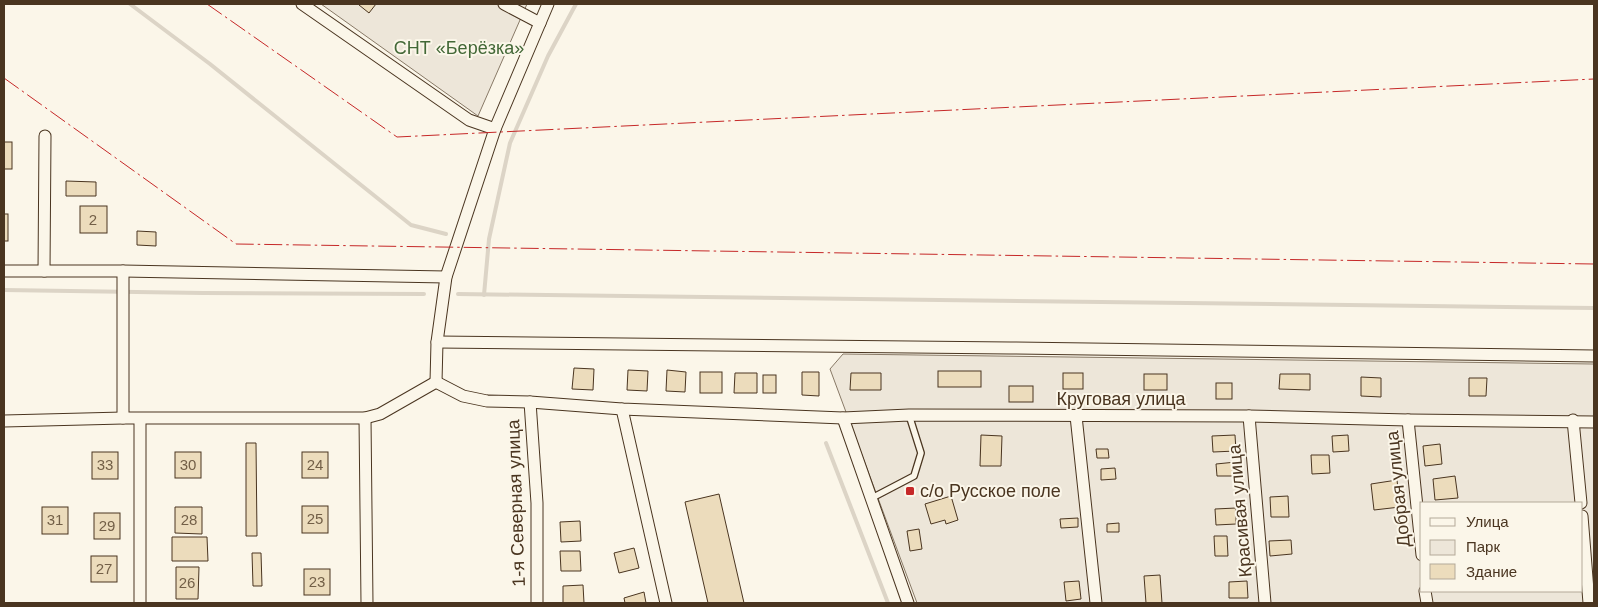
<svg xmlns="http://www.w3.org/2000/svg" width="1598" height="607" viewBox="0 0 1598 607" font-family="Helvetica,sans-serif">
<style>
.green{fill:#ede6d9;stroke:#887966;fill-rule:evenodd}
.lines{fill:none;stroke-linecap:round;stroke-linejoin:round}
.stream{stroke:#dcd4c6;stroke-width:4}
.building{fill:#ecdcbc;stroke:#4a3520}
.service-casing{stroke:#4a3520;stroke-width:8}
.minor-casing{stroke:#4a3520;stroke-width:13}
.service{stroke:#fbf6e9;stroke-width:5.5}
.minor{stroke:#fbf6e9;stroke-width:11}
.power{stroke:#c62828;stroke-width:1;stroke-dasharray:18 4 2.5 4;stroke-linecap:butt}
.poi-dot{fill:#c62828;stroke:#fbf6e9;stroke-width:2}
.labels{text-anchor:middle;stroke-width:4;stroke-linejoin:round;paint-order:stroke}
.number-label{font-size:15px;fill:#725f47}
.park-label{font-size:18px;fill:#436837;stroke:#fbf6e9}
.street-label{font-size:18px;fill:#4a3520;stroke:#fbf6e9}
.poi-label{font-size:18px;fill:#4a3520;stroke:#fbf6e9;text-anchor:start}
</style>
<rect width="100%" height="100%" fill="#fbf6e9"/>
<g class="green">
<path d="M321,4h206l-49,112z"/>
<path d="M843,354l751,10v239h-677l-87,-234zM1422,503h160v88h-160z"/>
</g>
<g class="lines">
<g class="stream">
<path d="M130,4l80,60 201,161 35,9"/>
<path d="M4,290l199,3 221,1"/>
<path d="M458,294l1136,14"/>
<path d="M484,295l5,-56 21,-96 38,-87 28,-52"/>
<path d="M826,443l62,160"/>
</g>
</g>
<g class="building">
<path d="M360,4h16l-7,9 -10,-8z"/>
<rect x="4" y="142" width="8" height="27"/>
<path d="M66,181l30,1v14h-30z"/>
<rect x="80" y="206" width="27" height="27"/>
<rect x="4" y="214" width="4" height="27"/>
<path d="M137,231l19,1v14l-19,-1z"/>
<path d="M574,368l20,1 -1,21 -21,-1z"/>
<path d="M628,370l20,1 -1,20 -20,-1z"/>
<path d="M667,370l19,2 -1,20 -19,-1z"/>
<rect x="938" y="371" width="43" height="16"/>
<rect x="700" y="372" width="22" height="21"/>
<path d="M802,372h17v24l-17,-1z"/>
<path d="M735,373h22v20h-23z"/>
<path d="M851,373h30v17h-31z"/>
<rect x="1063" y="373" width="20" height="16"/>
<rect x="1144" y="374" width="23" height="16"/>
<path d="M1280,374h30v16l-31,-1z"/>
<rect x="763" y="375" width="13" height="18"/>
<path d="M1361,377l20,1v19l-20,-1z"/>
<path d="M1469,378h18l-1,18h-17z"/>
<rect x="1216" y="383" width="16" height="16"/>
<rect x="1009" y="386" width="24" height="16"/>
<path d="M981,435l21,1 -1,30h-21z"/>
<path d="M1235,435l1,16 -23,1 -1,-16z"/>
<path d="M1348,435l1,16 -16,1 -1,-16z"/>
<path d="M246,443h10l1,93h-11z"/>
<path d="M1440,444l2,20 -17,2 -2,-20z"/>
<path d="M1096,449h12l1,9h-12z"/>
<rect x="92" y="452" width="26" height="27"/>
<rect x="175" y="452" width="26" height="26"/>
<rect x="302" y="452" width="26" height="26"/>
<path d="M1311,455h18l1,18 -18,1z"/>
<path d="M1236,462v14h-19l-1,-12z"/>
<path d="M1115,468l1,11 -15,1v-11z"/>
<path d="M1455,476l3,22 -23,2 -2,-21z"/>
<path d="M1397,480l3,27 -26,3 -3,-26z"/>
<path d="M719,494l25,109h-36l-23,-101z"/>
<path d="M951,496l7,24 -12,4 -1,-4 -14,4 -6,-20z"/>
<path d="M1288,496l1,21h-18l-1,-20z"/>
<rect x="302" y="506" width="26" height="27"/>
<rect x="42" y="507" width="26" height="27"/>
<path d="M175,507h27v27l-27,-1z"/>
<path d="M1236,508v16l-20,1 -1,-16z"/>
<rect x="94" y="513" width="26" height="26"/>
<path d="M1078,518v9l-17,1 -1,-9z"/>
<path d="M580,521l1,20 -20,1 -1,-20z"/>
<path d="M1119,523v9h-12v-8z"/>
<path d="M919,529l3,20 -12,2 -3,-20z"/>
<path d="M1214,536h13l1,20h-13z"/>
<path d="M172,537h35l1,24h-36z"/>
<path d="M1291,540l1,14 -22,2 -1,-15z"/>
<path d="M634,548l5,20 -20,5 -5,-20z"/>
<path d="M560,551h20l1,20h-20z"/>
<path d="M252,553h9l1,33h-9z"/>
<rect x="91" y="556" width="26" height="26"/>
<path d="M176,567h23l-1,32h-22z"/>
<rect x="304" y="569" width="26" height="26"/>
<path d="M1160,575l2,28h-16l-2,-27z"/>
<path d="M1079,581l2,18 -15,2 -2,-19z"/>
<path d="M1247,581l1,17h-19v-16z"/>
<path d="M583,585l1,18h-21v-17z"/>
<path d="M644,592l2,11h-21l-1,-5z"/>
</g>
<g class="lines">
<defs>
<path id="service" d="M870,499l44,-23 7,-23 -12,-38"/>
<g id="minor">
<path d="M302,4l167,116 26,9"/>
<path d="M504,4l36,19"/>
<path d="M4,271h119l323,6"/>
<path d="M44,271l1,-135"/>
<path d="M437,342l573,6 584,8"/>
<path d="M436,382l27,14 24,5 43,1 92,7 221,9 66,-3 340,1 159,4 186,2"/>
<path d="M436,382l1,-40 9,-65 49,-148 53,-125"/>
<path d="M530,402l7,101v100"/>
<path d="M622,409l44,194"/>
<path d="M1076,416l20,187"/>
<path d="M1249,416l16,187"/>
<path d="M123,418v-147"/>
<path d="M365,418l2,185"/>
<path d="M843,418l65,185"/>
<path d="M1408,420l14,135"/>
<path d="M1573,420l8,83"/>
<path d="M4,421l119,-3h242l15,-4 56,-32"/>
<path d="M1582,516l7,87"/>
<path d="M1425,591l2,12"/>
<path d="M140,603v-184"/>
</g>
</defs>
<use href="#service" class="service-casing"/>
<use href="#minor" class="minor-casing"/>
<use href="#service" class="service"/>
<use href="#minor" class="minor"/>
<g class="power">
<path d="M207,4l190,133 1197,-58"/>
<path d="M4,78l232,166 1358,20"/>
</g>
</g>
<rect class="poi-dot" x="905" y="486" width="10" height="10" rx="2.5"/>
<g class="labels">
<g class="number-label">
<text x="93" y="225">2</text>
<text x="105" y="470">33</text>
<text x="188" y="470">30</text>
<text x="315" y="470">24</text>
<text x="315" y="524">25</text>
<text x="55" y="525">31</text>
<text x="189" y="525">28</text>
<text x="107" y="531">29</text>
<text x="104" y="574">27</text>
<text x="317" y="587">23</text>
<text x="187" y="588">26</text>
</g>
<g class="park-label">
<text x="459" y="54">СНТ «Берёзка»</text>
</g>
<g class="street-label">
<text x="1121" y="405">Круговая улица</text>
<text transform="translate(1398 489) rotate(-96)" y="6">Добрая улица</text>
<text transform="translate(516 503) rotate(-92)" y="6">1-я Северная улица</text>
<text transform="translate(1240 511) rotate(-95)" y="6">Красивая улица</text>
</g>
<g class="poi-label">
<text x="920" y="497">с/о Русское поле</text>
</g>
</g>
<rect width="1598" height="607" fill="none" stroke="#4a3520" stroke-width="10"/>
<rect x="1420" y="502" width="162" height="90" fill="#fbf6e9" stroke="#b4a999"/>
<rect x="1430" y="518" width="25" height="8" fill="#fbf6e9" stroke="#b4a999"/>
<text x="1466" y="527" font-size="15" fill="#4a3520">Улица</text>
<rect x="1430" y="540" width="25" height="15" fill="#ede6d9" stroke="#b4a999"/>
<text x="1466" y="552" font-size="15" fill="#4a3520">Парк</text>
<rect x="1430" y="564" width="25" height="15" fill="#ecdcbc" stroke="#b4a999"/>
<text x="1466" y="577" font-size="15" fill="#4a3520">Здание</text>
</svg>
